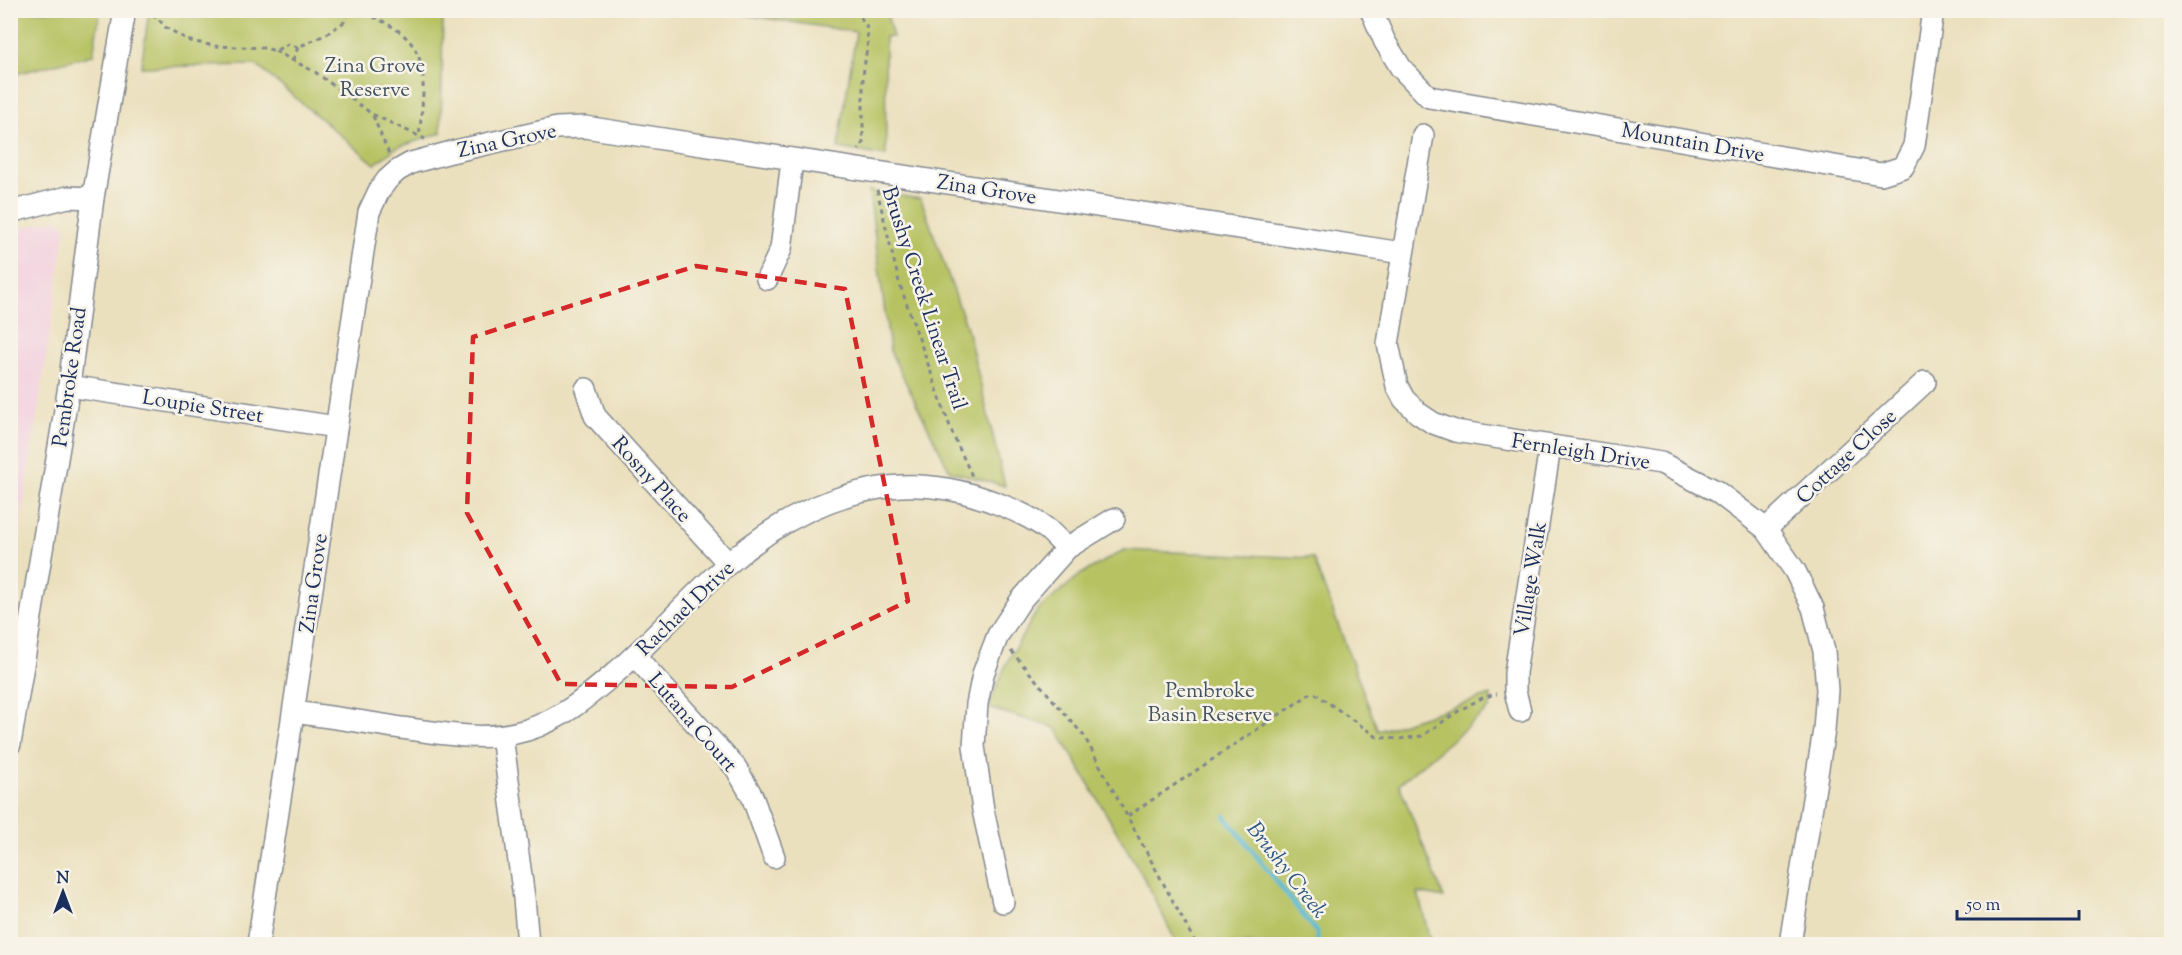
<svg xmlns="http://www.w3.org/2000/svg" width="2182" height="955" viewBox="0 0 2182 955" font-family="'Sorts Mill Goudy',serif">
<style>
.built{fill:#f3cfdf}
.green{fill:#b7c364;stroke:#697961;stroke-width:1.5}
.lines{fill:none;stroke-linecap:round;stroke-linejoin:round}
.stream{stroke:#57b9d5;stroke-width:4.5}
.minor-casing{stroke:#83888e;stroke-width:24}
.path{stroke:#83888e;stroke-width:3;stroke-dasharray:4.5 4.5;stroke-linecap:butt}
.minor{stroke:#fff;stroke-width:21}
.marked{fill:none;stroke:#d62828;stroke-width:4.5;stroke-dasharray:12 8;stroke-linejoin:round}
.labels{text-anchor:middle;stroke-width:5;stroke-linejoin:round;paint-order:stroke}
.park-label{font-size:21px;fill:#425460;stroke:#f7f3e8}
.street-label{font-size:21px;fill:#1b2f5e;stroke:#f7f3e8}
.water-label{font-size:22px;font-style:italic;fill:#2d5882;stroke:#f7f3e8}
</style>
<rect width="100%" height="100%" fill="#f7f3e8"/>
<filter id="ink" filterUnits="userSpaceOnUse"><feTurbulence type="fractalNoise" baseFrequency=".0167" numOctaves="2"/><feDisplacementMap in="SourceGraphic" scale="12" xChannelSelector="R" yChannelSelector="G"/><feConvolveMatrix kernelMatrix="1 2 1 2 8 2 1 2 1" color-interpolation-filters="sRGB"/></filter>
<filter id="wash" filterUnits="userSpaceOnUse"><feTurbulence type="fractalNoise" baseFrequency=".008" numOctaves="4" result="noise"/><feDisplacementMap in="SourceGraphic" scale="24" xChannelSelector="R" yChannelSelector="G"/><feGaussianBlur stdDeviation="1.35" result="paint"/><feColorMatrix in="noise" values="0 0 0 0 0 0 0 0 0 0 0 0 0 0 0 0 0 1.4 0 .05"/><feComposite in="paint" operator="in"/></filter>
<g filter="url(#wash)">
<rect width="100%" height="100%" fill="#ebe0bd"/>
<path class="built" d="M57,219l9,8 -55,359v-355z"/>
<g class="green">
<path d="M10,11h90l-7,44 -82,20v-49l3,-1 -3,-2z"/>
<path d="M149,11h294l-2,122 -45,15 -21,16 -119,-99 -115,2z"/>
<path d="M719,11h167l7,26h-8l1,119 -48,-8 18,-116z"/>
<path d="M869,191l52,8 46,129 38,158 -55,-15 -60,-120z"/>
<path d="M1124,550l189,8 65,173 113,-36 -1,13 -91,76 45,114 -26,-5 13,51h-254l-32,-64 -89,-152 -68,-20 19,-46 30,-51 44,-37z"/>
</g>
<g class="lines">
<path class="stream" d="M1225,816l92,117 1,11"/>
</g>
</g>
<g filter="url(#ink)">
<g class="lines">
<defs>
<g id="minor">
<path d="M1371,10l14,32 16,26 28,29 452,77 22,-7 11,-21 19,-136"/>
<path d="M1423,135l-35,209 9,42 7,13 14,14 15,10 22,8 206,32 55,28 50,38 29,42 18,37 11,43 3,39 -3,40 -34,214"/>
<path d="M10,212l58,-15 25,1"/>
<path d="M767,279l14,-30 11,-88"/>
<path d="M69,386l267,41"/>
<path d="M586,389l9,27 133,147"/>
<path d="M1766,529l159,-147"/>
<path d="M635,656l101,112 16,28 22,61"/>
<path d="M1520,711l-5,-20v-18l35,-226"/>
<path d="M294,712c36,5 72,10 107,16 42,5 84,15 126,2 35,-11 60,-33 87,-56 40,-34 74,-75 114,-110 59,-52 139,-90 219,-75 30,5 76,22 100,40 7,6 13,13 20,19"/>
<path d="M502,736l22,162 4,46"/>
<path d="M10,744l59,-358 24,-188 32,-188"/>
<path d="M1003,902l-20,-92 -9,-64 3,-42 6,-30 15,-39 23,-35 46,-52 47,-29"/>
<path d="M258,944l111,-732 10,-21 8,-11 10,-9 14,-8 40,-11 106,-24 28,-1 817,126"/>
</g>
</defs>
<use href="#minor" class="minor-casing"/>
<g class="path">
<path d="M356,10c75,27 71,55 63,127"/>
<path d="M855,10l11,15 2,15 -5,36v67l-4,7"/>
<path d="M144,11l13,6 8,10 25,14 25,5 50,2 10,3 13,-7 10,3 27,-12 19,-13 4,-12"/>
<path d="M275,51l40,21 57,42 53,25"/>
<path d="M293,60l5,-13"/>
<path d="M373,116l16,38"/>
<path d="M877,190l22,92 54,153 19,41"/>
<path d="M1011,651l73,85 112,208"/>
<path d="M1128,816l185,-124 64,45 22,2 23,-3 38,-26 24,-13 13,-3"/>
</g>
<use href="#minor" class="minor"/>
</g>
</g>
<path class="marked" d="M696,266l149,23 63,312 -176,86 -171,-3 -94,-171 6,-176z"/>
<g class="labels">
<g class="park-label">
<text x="375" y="72">Zina Grove<tspan x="375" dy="24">Reserve</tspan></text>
<text x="1210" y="697">Pembroke<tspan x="1210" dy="24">Basin Reserve</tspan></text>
</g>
<g class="street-label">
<text transform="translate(507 140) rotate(-12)" y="7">Zina Grove</text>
<text transform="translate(1693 142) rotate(10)" y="7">Mountain Drive</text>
<text transform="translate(987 189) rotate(9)" y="7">Zina Grove</text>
<text transform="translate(925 298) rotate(72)" y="7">Brushy Creek Linear Trail</text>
<text transform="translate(69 377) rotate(-82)" y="7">Pembroke Road</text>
<text transform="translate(203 406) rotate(9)" y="7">Loupie Street</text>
<text transform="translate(1581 451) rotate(9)" y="7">Fernleigh Drive</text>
<text transform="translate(1846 456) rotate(-43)" y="7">Cottage Close</text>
<text transform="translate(652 479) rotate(48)" y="7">Rosny Place</text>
<text transform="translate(1530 579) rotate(-81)" y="7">Village Walk</text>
<text transform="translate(313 583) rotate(-82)" y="7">Zina Grove</text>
<text transform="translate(685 608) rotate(-44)" y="7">Rachael Drive</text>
<text transform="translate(693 722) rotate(49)" y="7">Lutana Court</text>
</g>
<g class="water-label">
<text transform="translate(1288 869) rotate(52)" y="8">Brushy Creek</text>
</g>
</g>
<rect width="2182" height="955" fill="none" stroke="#f7f3e8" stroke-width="36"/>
<g transform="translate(63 892)" stroke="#f7f3e8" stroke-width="4.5" paint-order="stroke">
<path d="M0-4.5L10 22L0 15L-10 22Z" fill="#1b2f5e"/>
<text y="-9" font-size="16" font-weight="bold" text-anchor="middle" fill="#1b2f5e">N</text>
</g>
<path d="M1957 910v9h122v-9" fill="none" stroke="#1b2f5e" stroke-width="3"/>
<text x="1966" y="910" font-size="18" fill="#1b2f5e" stroke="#f7f3e8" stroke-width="4.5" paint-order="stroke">50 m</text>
</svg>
